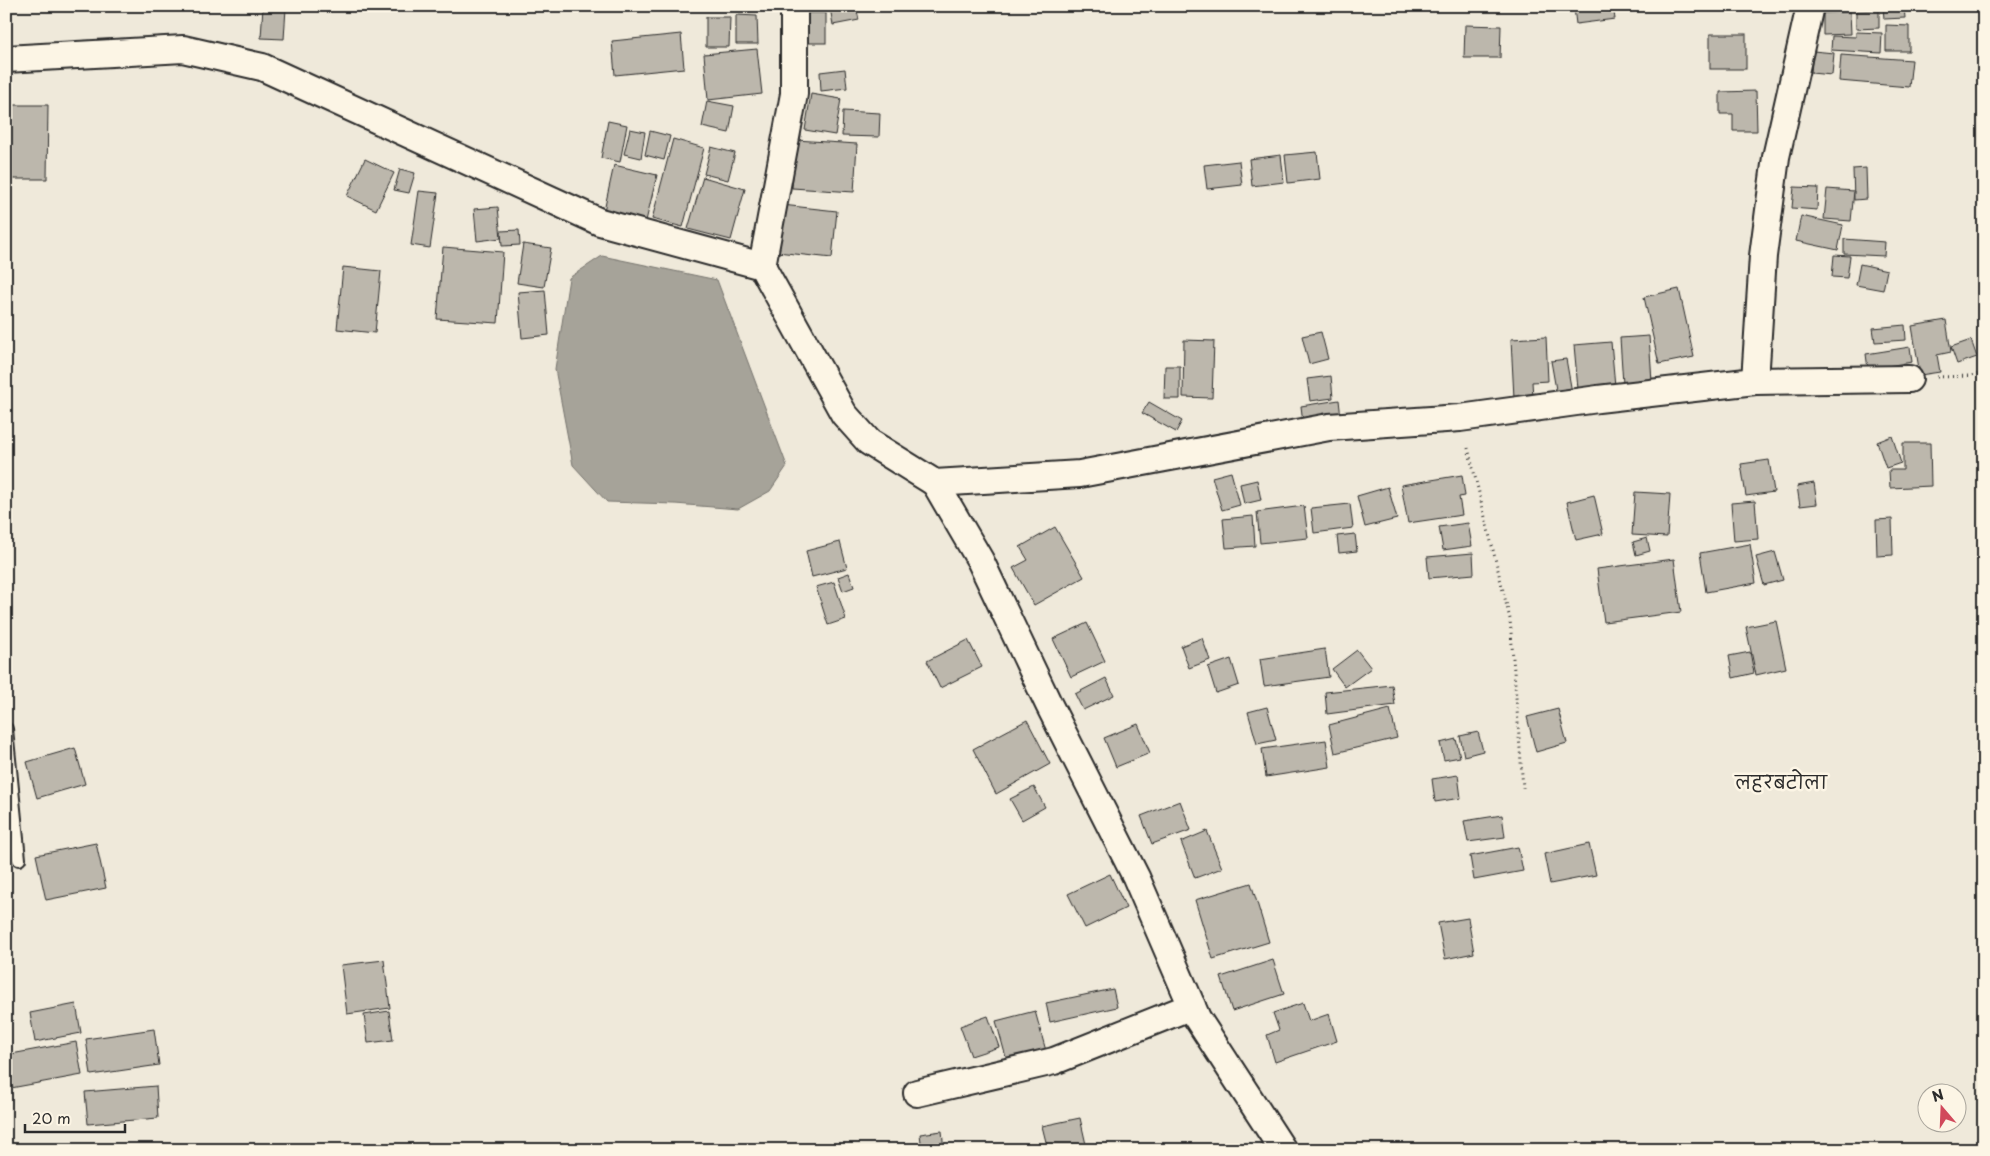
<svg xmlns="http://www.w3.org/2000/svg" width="1990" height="1156" viewBox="0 0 1990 1156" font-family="'Playpen Sans','Playpen Sans Deva',sans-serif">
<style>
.water{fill:#a6a399;stroke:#75736d}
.building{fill:#bcb7ac;stroke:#2b2b2b}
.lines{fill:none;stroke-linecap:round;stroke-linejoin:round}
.lane-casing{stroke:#2b2b2b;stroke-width:16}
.street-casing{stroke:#2b2b2b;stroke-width:30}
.path{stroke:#2b2b2b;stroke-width:3;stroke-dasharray:1 4;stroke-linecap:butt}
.lane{stroke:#fcf5e5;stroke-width:12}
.street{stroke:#fcf5e5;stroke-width:26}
.labels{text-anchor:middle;stroke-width:5;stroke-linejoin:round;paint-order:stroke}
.quarter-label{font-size:18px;fill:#2b2b2b;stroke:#fcf5e5}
</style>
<rect width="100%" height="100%" fill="#efe9da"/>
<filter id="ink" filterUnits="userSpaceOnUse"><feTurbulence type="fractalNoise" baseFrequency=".02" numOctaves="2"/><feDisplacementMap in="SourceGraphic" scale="10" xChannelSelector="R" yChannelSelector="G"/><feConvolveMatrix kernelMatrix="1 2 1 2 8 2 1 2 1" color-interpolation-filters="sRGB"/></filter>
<g filter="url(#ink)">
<path class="water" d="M602,256l115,24 70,186 -17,25 -32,18 -63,-5 -68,-2 -34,-37 -18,-96 14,-91z"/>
<g class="building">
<path d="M263,6l23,2 -2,31 -23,-1z"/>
<path d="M628,6h44v3l-43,2z"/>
<path d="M837,6h19l3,14 -26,5 -3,-18z"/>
<path d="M1467,6h22l-22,3z"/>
<path d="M1585,6h28l2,13 -39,5 -2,-16z"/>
<path d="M1883,6h21l1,12 -21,1z"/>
<path d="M1879,10v18l-23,1v-18z"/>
<path d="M1850,12l1,22 -28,1v-22z"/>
<rect x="805" y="13" width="21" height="30"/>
<path d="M736,15l21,1 1,28h-22z"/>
<path d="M706,17h24l-1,30h-23z"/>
<path d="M1465,25l36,1 -1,32h-36z"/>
<path d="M1886,25l23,1v25h-23z"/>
<path d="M1856,32l26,1 -1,20 -50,-3 1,-14 24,1z"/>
<path d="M681,34l3,34 -69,7 -3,-34z"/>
<rect x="1710" y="34" width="36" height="35"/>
<path d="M757,49l5,45 -54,6 -4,-46z"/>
<path d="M1813,51l21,2 -2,22 -21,-2z"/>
<path d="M1841,55l71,5 -3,27 -70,-6z"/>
<path d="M845,69l2,19 -26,3 -1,-19z"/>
<path d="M1756,91l1,40h-24v-17h-13v-22z"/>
<path d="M811,94l30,5 -6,36 -30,-5z"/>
<path d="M707,101l27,5 -5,27 -27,-6z"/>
<path d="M6,105h42l-1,74h-41z"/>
<path d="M843,111l37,2 -1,24 -37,-1z"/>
<path d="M608,121l19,4 -7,37 -19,-4z"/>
<path d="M630,129l15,3 -4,26 -17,-4z"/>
<path d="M650,131l20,5 -6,24 -19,-5z"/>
<path d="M673,139l31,9 -21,79 -31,-8z"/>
<path d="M796,140l61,4 -3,48 -62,-4z"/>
<path d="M711,147l24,6 -7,27 -24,-6z"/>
<path d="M1317,152l3,27 -32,4 -3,-28z"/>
<path d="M1281,155l3,27 -32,4 -3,-27z"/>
<path d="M365,159l29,14 -18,37 -29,-14z"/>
<path d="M1239,161l3,24 -35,4 -3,-24z"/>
<path d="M614,165l43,10 -11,46 -42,-10z"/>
<path d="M1866,168l1,31 -13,1 -1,-31z"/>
<path d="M400,169l15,4 -6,20 -15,-3z"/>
<path d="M703,177l42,12 -14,51 -43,-11z"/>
<path d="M1794,187l24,1 -1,22 -25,-2z"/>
<path d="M1827,189l27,2 -3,30 -27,-2z"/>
<path d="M419,191l19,2 -8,55 -19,-3z"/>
<path d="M782,205l55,6 -5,47 -55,-6z"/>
<path d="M498,207l3,31 -24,3 -3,-32z"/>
<path d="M1801,216l42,9 -5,25 -42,-9z"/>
<path d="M519,230l1,15 -18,1 -1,-15z"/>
<path d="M1844,239l41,3 -1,14 -40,-2z"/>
<path d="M523,244l28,4 -7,39 -27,-4z"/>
<path d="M443,247l60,5 -5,71 -61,-4z"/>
<path d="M1834,255l16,1 -3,22 -15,-1z"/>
<path d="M1860,264l27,6 -4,20 -27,-5z"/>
<path d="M343,267l38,4 -6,62 -38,-4z"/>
<path d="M1679,289l15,68 -35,7 -15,-67z"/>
<path d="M545,290l4,45 -27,3 -4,-46z"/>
<path d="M1946,320l5,32 -14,3 3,17 -20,3 -8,-49z"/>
<path d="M1905,325l1,15 -31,2 -2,-14z"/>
<path d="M1321,332l7,27 -19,5 -7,-28z"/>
<path d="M1649,336l3,46 -29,2 -3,-46z"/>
<path d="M1546,337l2,44 -16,1 1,15 -19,1 -3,-59z"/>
<path d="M1184,340l30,1 -2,57 -29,-1z"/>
<path d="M1971,340l6,17 -20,7 -6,-17z"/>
<path d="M1611,342l4,44 -37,3 -4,-44z"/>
<path d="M1910,347l2,15 -44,7 -2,-15z"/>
<path d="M1566,359l7,39 -15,3 -7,-40z"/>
<path d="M1165,366h15v33h-16z"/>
<path d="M1331,376l2,22 -23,3 -3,-22z"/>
<path d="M1339,400l2,18 -38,5 -2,-17z"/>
<path d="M1149,402l33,19 -6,11 -34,-19z"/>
<path d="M1892,436l9,27 -15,5 -9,-26z"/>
<path d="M1903,443h27l1,43 -41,2 -1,-18h14z"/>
<path d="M1769,460l5,32 -28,4 -5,-32z"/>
<path d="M1231,472l9,33 -18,5 -10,-33z"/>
<path d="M1462,475l3,21 -6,1 3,18 -54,8 -7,-38z"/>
<path d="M1257,480l4,20 -17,4 -4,-20z"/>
<path d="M1814,483l3,21 -17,2 -3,-20z"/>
<path d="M1388,487l9,32 -32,8 -8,-31z"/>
<path d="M1635,492l35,2 -3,43 -35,-2z"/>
<path d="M1594,495l9,39 -27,6 -9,-38z"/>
<path d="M1755,501l3,38 -24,2 -3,-38z"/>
<path d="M1350,504l3,24 -39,5 -3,-25z"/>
<path d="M1304,506l4,32 -48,5 -3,-31z"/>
<path d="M1253,516l2,30 -29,2 -3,-29z"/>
<path d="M1892,519l1,36 -16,1 -1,-36z"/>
<path d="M1468,523l4,23 -29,4 -4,-23z"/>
<path d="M1055,527l29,50 -50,28 -21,-37 15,-8 -8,-13z"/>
<path d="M1355,534l2,17 -18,2 -2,-17z"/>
<path d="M1647,538l3,13 -14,4 -3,-13z"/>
<path d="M840,542l7,26 -35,9 -6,-26z"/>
<path d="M1750,544l6,39 -50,9 -6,-39z"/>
<path d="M1775,552l8,28 -19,5 -8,-28z"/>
<path d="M1473,553l1,21 -45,4 -2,-21z"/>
<path d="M1674,559l7,53 -77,10 -7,-53z"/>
<path d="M849,573l5,14 -11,4 -5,-14z"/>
<path d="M834,582l12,37 -18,6 -12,-38z"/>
<path d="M1776,621l10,47 -30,7 -10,-48z"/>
<path d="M1087,623l18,38 -34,16 -18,-38z"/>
<path d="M1202,638l8,22 -21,8 -8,-22z"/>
<path d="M968,640l14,27 -42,21 -13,-27z"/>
<path d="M1325,649l4,28 -65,9 -4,-27z"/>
<path d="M1357,650l14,18 -26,19 -13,-18z"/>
<path d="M1750,652l4,21 -21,5 -4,-22z"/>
<path d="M1231,659l8,26 -23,8 -8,-26z"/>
<path d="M1106,678l8,17 -31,15 -8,-16z"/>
<path d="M1392,685l3,20 -68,9 -2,-22z"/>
<path d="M1267,707l9,33 -19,4 -9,-32z"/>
<path d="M1390,709l7,29 -62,15 -6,-28z"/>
<path d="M1558,709l9,34 -31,9 -9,-35z"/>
<path d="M1027,720l23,44 -54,30 -23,-45z"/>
<path d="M1138,724l12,29 -34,14 -12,-29z"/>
<path d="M1478,732l5,19 -19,5 -4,-20z"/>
<path d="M1456,739l4,18 -16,3 -4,-17z"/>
<path d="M1326,740l4,27 -64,10 -4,-28z"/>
<path d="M75,748l10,36 -48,14 -10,-36z"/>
<path d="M1458,775l3,23 -26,4 -3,-23z"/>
<path d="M1034,787l11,20 -23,13 -12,-21z"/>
<path d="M1180,801l11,29 -39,14 -11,-28z"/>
<path d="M1502,815l3,22 -37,5 -4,-21z"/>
<path d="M1207,831l15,37 -27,10 -14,-36z"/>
<path d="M96,843l10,45 -60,12 -10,-45z"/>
<path d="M1589,844l7,31 -46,9 -6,-30z"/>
<path d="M1518,847l5,24 -49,9 -4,-24z"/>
<path d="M1110,874l16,34 -41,20 -17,-34z"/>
<path d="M1251,883l18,59 -56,17 -18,-59z"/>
<path d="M1468,918l6,35 -29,6 -7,-36z"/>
<path d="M384,960l6,48 -43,6 -6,-49z"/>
<path d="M1273,960l11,34 -52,17 -11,-34z"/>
<path d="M1113,989l4,18 -67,15 -4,-19z"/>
<path d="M1303,1003l6,18 20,-7 8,27 -62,21 -8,-27 12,-5 -6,-17z"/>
<path d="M76,1004l5,29 -46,9 -5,-29z"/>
<path d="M389,1011l4,29 -25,3 -4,-28z"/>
<path d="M1035,1011l11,40 -39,10 -11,-40z"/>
<path d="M988,1016l11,31 -28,9 -11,-30z"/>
<path d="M154,1029l5,36 -68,10 -5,-36z"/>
<path d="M76,1042l6,33 -71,13 -5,-33z"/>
<path d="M156,1086l2,32 -70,6 -3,-32z"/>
<path d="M1080,1118l7,31 -39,1 -6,-24z"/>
<path d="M942,1131l2,19h-22l-2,-16z"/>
</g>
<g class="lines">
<defs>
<path id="lane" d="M6,729l13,130"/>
<g id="street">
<path d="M6,59l177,-10 79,18 338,155 162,44 82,148 25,28 66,41 145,-9 249,-47 131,-9 138,-19 157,-18 154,-2"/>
<path d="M762,266l32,-172v-88"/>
<path d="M1755,381l8,-125 13,-99 34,-151"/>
<path d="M935,483l45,77 69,145 87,172 61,141 86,132"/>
<path d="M917,1093l137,-32 138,-55"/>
</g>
</defs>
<use href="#lane" class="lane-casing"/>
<use href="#street" class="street-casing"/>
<g class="path">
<path d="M1937,377l33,-1 14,-3"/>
<path d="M1468,448l42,171 13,169"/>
</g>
<use href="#lane" class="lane"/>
<use href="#street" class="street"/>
</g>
</g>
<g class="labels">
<g class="quarter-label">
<text x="1781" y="789">लहरबटोला</text>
</g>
</g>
<rect width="1990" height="1156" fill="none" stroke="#fcf5e5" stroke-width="25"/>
<rect x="12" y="12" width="1965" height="1131" fill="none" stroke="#2b2b2b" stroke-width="2" filter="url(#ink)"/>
<g transform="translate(1942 1108) rotate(341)"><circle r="24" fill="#fcf5e5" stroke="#a8a49b"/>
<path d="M0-4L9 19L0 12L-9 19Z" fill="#d1495b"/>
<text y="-8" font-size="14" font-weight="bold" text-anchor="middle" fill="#2b2b2b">N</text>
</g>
<path d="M25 1124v8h100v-8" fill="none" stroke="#2b2b2b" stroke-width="2.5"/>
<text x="32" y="1124" font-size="15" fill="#2b2b2b" stroke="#fcf5e5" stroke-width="4" paint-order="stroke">20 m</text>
</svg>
